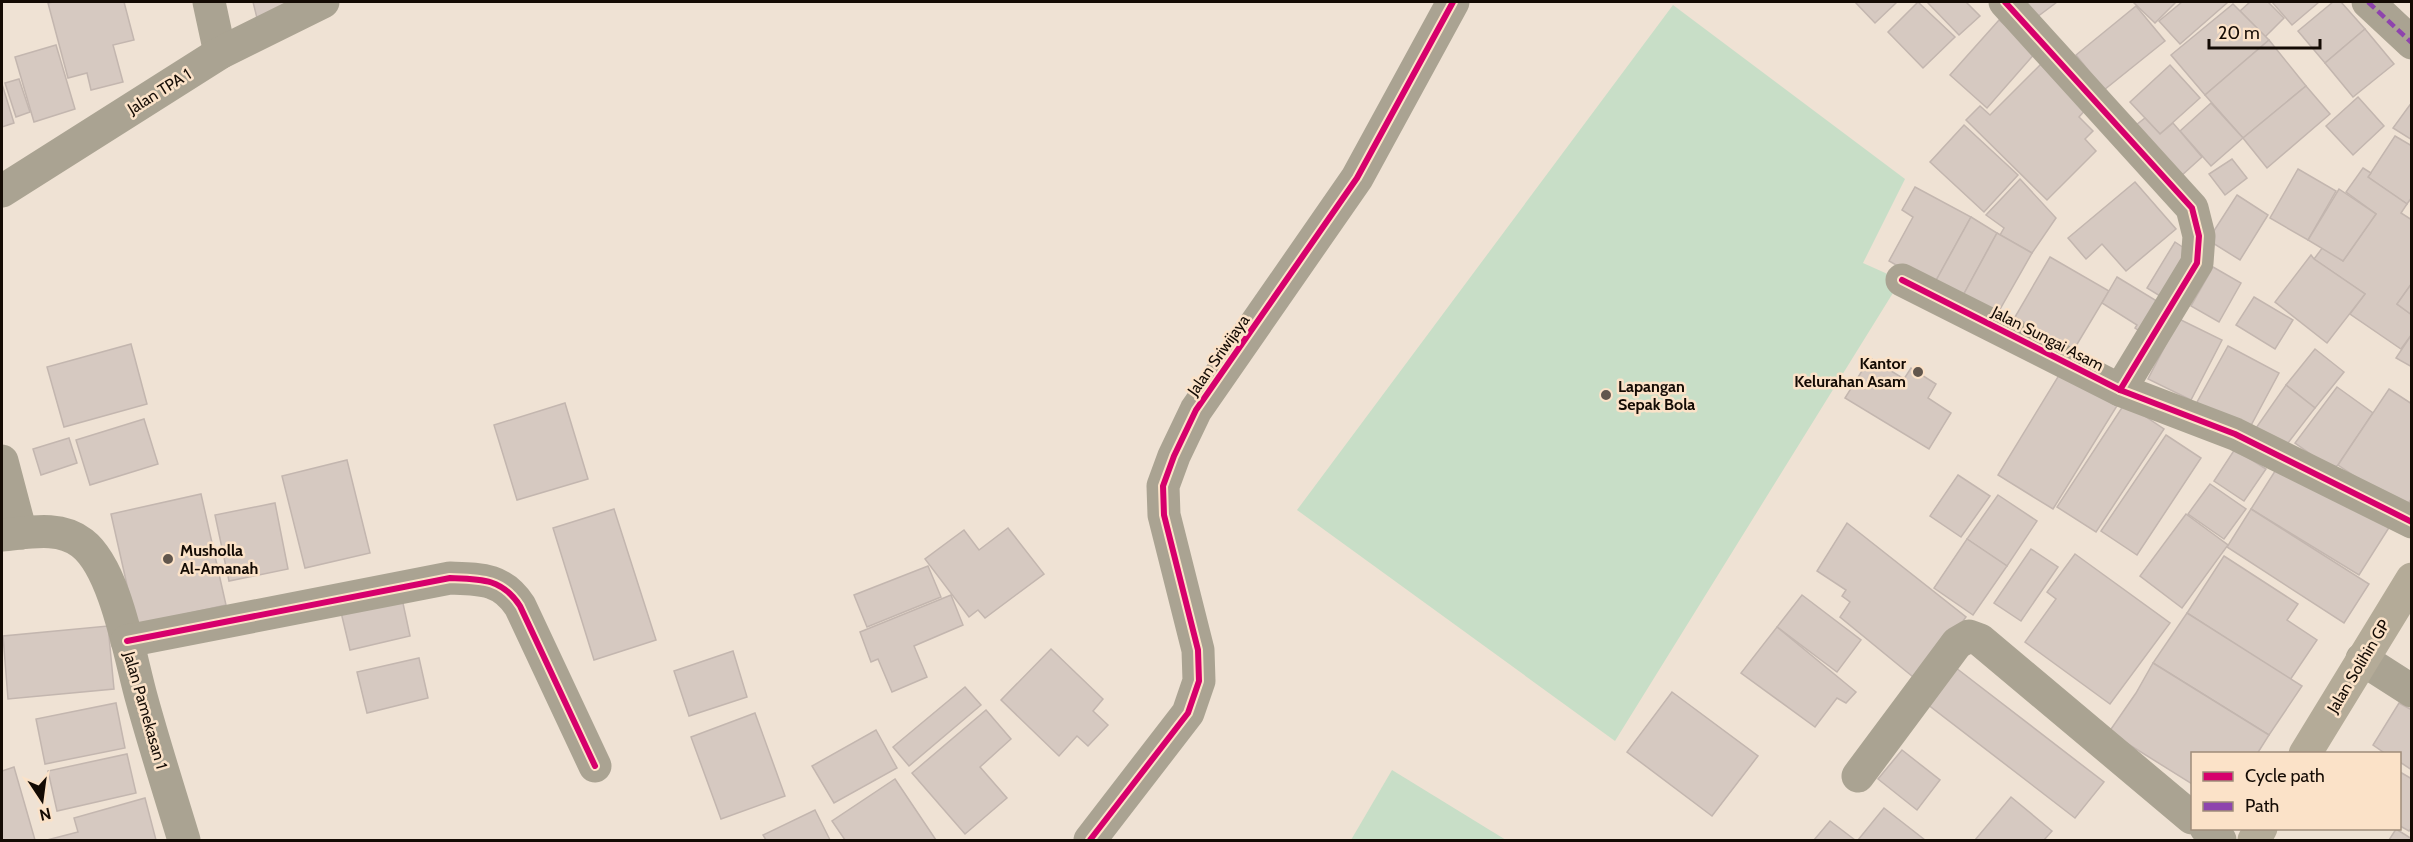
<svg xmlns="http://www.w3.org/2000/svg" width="2413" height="842" viewBox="0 0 2413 842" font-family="Cabin,sans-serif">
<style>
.green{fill:#c8dec7}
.building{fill:#d6c9c1;stroke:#c3b6af;stroke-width:1.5}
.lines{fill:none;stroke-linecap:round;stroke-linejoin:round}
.street{stroke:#aaa392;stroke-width:33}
.secondary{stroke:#b4ab98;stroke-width:33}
.quiet{stroke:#8e44ad;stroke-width:4.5;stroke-dasharray:9 4.5;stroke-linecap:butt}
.cycleway-casing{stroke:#fbe2c8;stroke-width:10}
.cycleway{stroke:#d6006c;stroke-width:6}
.poi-dot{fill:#61564d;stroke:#fbe2c8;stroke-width:2}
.labels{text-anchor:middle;stroke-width:5;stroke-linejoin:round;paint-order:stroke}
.street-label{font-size:16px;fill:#140b04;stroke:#fbe2c8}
.poi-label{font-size:16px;font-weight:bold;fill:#140b04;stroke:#fbe2c8;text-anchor:start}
</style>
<rect width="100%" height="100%" fill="#efe2d4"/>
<g class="green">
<path d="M1673,5l232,174 -42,84 38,17 -286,461 -318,-231z"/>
<path d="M1392,770l114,70h-155z"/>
</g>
<g class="building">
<path d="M53,2h71l10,38 -21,5 10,37 -32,8 -4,-17 -19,5 -20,-75z"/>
<path d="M253,2h32l2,9 -30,7z"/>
<path d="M1855,2h42l-22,21z"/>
<path d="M1918,2l37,35 -32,31 -35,-36z"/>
<path d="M1927,2h39l14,14 -21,19z"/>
<path d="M2019,2h38l-24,18z"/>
<path d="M2133,2h43l-21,21z"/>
<path d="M2182,2h44l1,1 -47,41 -21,-23z"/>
<path d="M2250,2h18l16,16 -19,19 -25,-26z"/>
<path d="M2272,2h47l-27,23z"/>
<path d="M2333,2h8l24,27 -40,34 -27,-32z"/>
<path d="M2233,4l36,36 -64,55 -34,-40z"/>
<path d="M2136,6l29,35 -61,49 -28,-35z"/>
<path d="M1999,20l37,32 -49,56 -37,-33z"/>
<path d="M2365,29l29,35 -41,33 -28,-34z"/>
<path d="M2269,40l37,46 -63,52 -38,-43z"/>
<path d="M56,45l19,64 -41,13 -19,-65z"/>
<path d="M2041,64l45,45 -7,8 14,14 -8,8 11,12 -49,49 -81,-80 14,-14 10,9z"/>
<path d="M2170,65l30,33 -40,36 -30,-32z"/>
<path d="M19,79l11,33 -14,5 -11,-34z"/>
<path d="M2,84l12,39 -12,4z"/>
<path d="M2306,86l24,28 -63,54 -24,-30z"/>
<path d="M2358,97l26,29 -31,29 -27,-29z"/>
<path d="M2412,102v38l-19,-12z"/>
<path d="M2211,103l32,35 -32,28 -31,-35z"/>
<path d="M2145,118l15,16 13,-11 29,34 -21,19 -54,-44z"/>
<path d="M1964,125l54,50 -34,37 -54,-50z"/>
<path d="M2395,136l17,10v51l-5,7 -39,-27z"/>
<path d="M2232,159l15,19 -22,17 -16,-21z"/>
<path d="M2363,168l8,5 -3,4 39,27 -6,9 11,7v63l-15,21 15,11v19l-11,15 -51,-35 15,-20 -51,-35 9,-12 20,14 33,-47 -30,-22z"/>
<path d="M2298,169l38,22 -28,49 -38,-22z"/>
<path d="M2020,179l36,39 -24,35 -32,-18 4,-7 -18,-13z"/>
<path d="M2135,182l41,47 -50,42 -24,-27 -16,15 -18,-21z"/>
<path d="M1915,187l56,30 -38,69 -44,-25 24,-44 -11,-7z"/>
<path d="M2339,189l37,25 -33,47 -35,-21z"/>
<path d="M2237,195l31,20 -28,45 -32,-20z"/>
<path d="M1971,217l26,16 -37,68 -27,-15z"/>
<path d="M1997,233l35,20 -37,65 -35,-17z"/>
<path d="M2175,242l12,8 -27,46 -13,-8z"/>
<path d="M2311,255l3,4 51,35 -38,49 -52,-41z"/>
<path d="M2050,257l59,34 -36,60 -58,-34z"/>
<path d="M2213,267l28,16 -22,39 -28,-16z"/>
<path d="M2117,277l48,29 -18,30 -12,-8 2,-3 -35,-22z"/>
<path d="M2412,283v32l-15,-11z"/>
<path d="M2254,297l39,23 -18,29 -39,-24z"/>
<path d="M2179,319l43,21 -31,60 -43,-21z"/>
<path d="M2412,334v33l-16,-9z"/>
<path d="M131,344l16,60 -83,23 -17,-60z"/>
<path d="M2228,346l51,27 -31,58 -52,-27z"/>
<path d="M2315,349l29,23 -29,36 -29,-23z"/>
<path d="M1870,358l34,21 7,-11 25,16 -8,14 23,15 -22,36 -84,-51z"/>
<path d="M2064,367l56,34 -67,108 -55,-34z"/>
<path d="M2286,385l29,23 -31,40 -28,-20z"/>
<path d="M2337,387l36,26 -35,52 -6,4 -37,-26z"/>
<path d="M2389,389l23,15v94l-8,11 -66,-44z"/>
<path d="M565,403l23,76 -71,21 -23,-75z"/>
<path d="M2125,403l39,26 -68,103 -39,-25z"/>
<path d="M144,419l14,45 -68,21 -14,-45z"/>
<path d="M2166,435l35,23 -64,97 -36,-24z"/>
<path d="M69,438l8,25 -36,12 -8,-26z"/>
<path d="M2235,449l31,20 -22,32 -30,-20z"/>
<path d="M347,460l23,93 -65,15 -23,-92z"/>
<path d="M2277,468l113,58 -31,49 -108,-66z"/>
<path d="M1958,475l32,21 -29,41 -31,-21z"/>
<path d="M2210,484l36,25 -22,30 -36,-25z"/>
<path d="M201,494l25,111 -90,20 -25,-111z"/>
<path d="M1998,495l39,26 -30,45 -40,-27z"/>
<path d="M275,503l13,66 -59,12 -14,-66z"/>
<path d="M614,509l42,131 -62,20 -41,-132z"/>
<path d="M2251,509l118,75 -25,39 -117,-76z"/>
<path d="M2186,514l42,31 -46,63 -42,-32z"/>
<path d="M1847,523l119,94 -48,64 -78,-64 10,-15 -8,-6 4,-6 -29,-19z"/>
<path d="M1008,528l36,46 -59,44 -7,-8 -9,7 -44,-58 39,-29 15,20z"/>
<path d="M1967,539l40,27 -34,49 -39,-27z"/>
<path d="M2031,549l27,18 -37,54 -27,-18z"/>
<path d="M2075,554l95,69 -60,81 -85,-62 31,-43 -9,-7z"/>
<path d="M2224,556l74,48 -11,16 30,20 -27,40 -103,-67z"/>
<path d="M928,566l13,31 -74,30 -13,-32z"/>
<path d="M401,594l9,42 -60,14 -10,-42z"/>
<path d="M951,595l12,30 -49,21 13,31 -35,15 -14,-33 -7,3 -11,-30z"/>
<path d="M1802,595l59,45 -24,32 -60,-45z"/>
<path d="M2187,613l115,73 -33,49 -116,-72z"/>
<path d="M108,626l6,63 -106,10 -5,-63z"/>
<path d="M1777,627l79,65 -10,11 -9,-5 -22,29 -74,-54z"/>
<path d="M1051,649l52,50 -10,12 15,14 -20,21 -11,-10 -18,20 -58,-56z"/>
<path d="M733,651l14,46 -58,19 -15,-45z"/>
<path d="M419,658l9,40 -61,15 -10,-41z"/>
<path d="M1947,661l157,121 -29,36 -157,-121z"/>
<path d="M2153,663l116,72 -12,19h-65v30l-83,-52 27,-39z"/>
<path d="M965,687l16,18 -72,61 -16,-19z"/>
<path d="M1672,692l86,64 -46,60 -85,-64z"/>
<path d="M116,703l9,45 -80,16 -9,-45z"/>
<path d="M2399,703l13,7v60l-12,-8v-8h-14l-13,-9z"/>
<path d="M986,710l25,29 -31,28 27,31 -42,36 -53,-61z"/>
<path d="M755,713l30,83 -64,23 -30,-82z"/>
<path d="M876,730l21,38 -63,35 -22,-37z"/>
<path d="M1902,750l38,30 -23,30 -39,-31z"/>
<path d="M127,754l9,39 -79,18 -9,-40z"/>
<path d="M14,767l21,73h-33v-69z"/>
<path d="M2400,772l12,7v48l-3,4 -9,-5z"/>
<path d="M895,779l41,61h-91l-13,-19z"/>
<path d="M2011,797l41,34 -8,9h-69z"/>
<path d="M145,798l11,42h-109l31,-8 -4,-14z"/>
<path d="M1884,808l41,32h-67z"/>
<path d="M815,810l15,30h-64l-3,-5z"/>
<path d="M1830,821l25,19h-41z"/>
<path d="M2396,829l16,10v1h-23z"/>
</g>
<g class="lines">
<g class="street">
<path d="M209,2l11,51"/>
<path d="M2005,2l187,206 7,28 -2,27 -77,127"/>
<path d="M2368,2l44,41"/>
<path d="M2,191l218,-138 103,-51"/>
<path d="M1902,280l218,110 115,44 177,88"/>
<path d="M2,461l19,72"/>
<path d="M2,535c25,-2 57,-10 80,8 34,26 48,115 60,157 13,47 28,94 42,140"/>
<path d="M127,641l323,-63c30,1 52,0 70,28l75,160"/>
<path d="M2362,659l50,32"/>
<path d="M1858,776l99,-133 12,-7 11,4 212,178"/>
<path d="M2206,828l14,12"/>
<path d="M1090,840l98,-127 11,-32 -1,-31 -34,-135 -1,-29 11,-30 22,-46 161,-232 96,-176"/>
</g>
<g class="secondary">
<path d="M2305,754l107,-175"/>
<path d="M2254,840l7,-12"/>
</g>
<path class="quiet" d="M2368,2l44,41"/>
<defs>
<g id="cycleway">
<path d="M2005,2l187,206 7,28 -2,27 -77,127"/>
<path d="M1902,280l218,110 115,44 177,88"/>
<path d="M127,641l323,-63c30,1 52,0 70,28l75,160"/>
<path d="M1090,840l98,-127 11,-32 -1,-31 -34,-135 -1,-29 11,-30 22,-46 161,-232 96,-176"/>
</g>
</defs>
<use href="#cycleway" class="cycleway-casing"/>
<use href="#cycleway" class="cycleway"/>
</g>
<g class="poi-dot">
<circle cx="1918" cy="372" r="6"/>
<circle cx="1606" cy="395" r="6"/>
<circle cx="168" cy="559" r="6"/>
</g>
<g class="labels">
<g class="street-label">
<text transform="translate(159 91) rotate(-32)" y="6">Jalan TPA 1</text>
<text transform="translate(2048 338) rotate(27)" y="6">Jalan Sungai Asam</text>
<text transform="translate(1218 355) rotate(-55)" y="6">Jalan Sriwijaya</text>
<text transform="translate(2358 666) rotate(-59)" y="6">Jalan Solihin GP</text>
<text transform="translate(146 710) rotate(74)" y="6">Jalan Pamekasan 1</text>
</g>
<g class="poi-label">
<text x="1906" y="369" text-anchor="end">Kantor<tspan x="1906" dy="18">Kelurahan Asam</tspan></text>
<text x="1618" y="392">Lapangan<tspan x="1618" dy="18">Sepak Bola</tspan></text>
<text x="180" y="556">Musholla<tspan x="180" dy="18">Al-Amanah</tspan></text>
</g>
</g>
<rect width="2413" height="842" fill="none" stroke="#140b04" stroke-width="6"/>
<rect x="2191" y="752" width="210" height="78" fill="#fbe2c8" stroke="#9f8c7a" stroke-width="1.5"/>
<rect x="2203" y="772" width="30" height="9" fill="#d6006c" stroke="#9f8c7a" stroke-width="1.5"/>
<text x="2245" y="782" font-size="18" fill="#140b04">Cycle path</text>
<rect x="2203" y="802" width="30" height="9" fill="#8e44ad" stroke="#9f8c7a" stroke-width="1.5"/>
<text x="2245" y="812" font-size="18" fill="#140b04">Path</text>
<g transform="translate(42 800) rotate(167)" stroke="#fbe2c8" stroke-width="4.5" paint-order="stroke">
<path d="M0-4.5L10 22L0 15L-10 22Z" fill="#140b04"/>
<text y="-9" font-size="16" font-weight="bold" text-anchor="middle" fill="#140b04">N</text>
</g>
<path d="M2209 39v9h111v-9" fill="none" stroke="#140b04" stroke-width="3"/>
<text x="2218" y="39" font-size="18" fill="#140b04" stroke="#fbe2c8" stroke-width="4.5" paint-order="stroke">20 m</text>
</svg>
